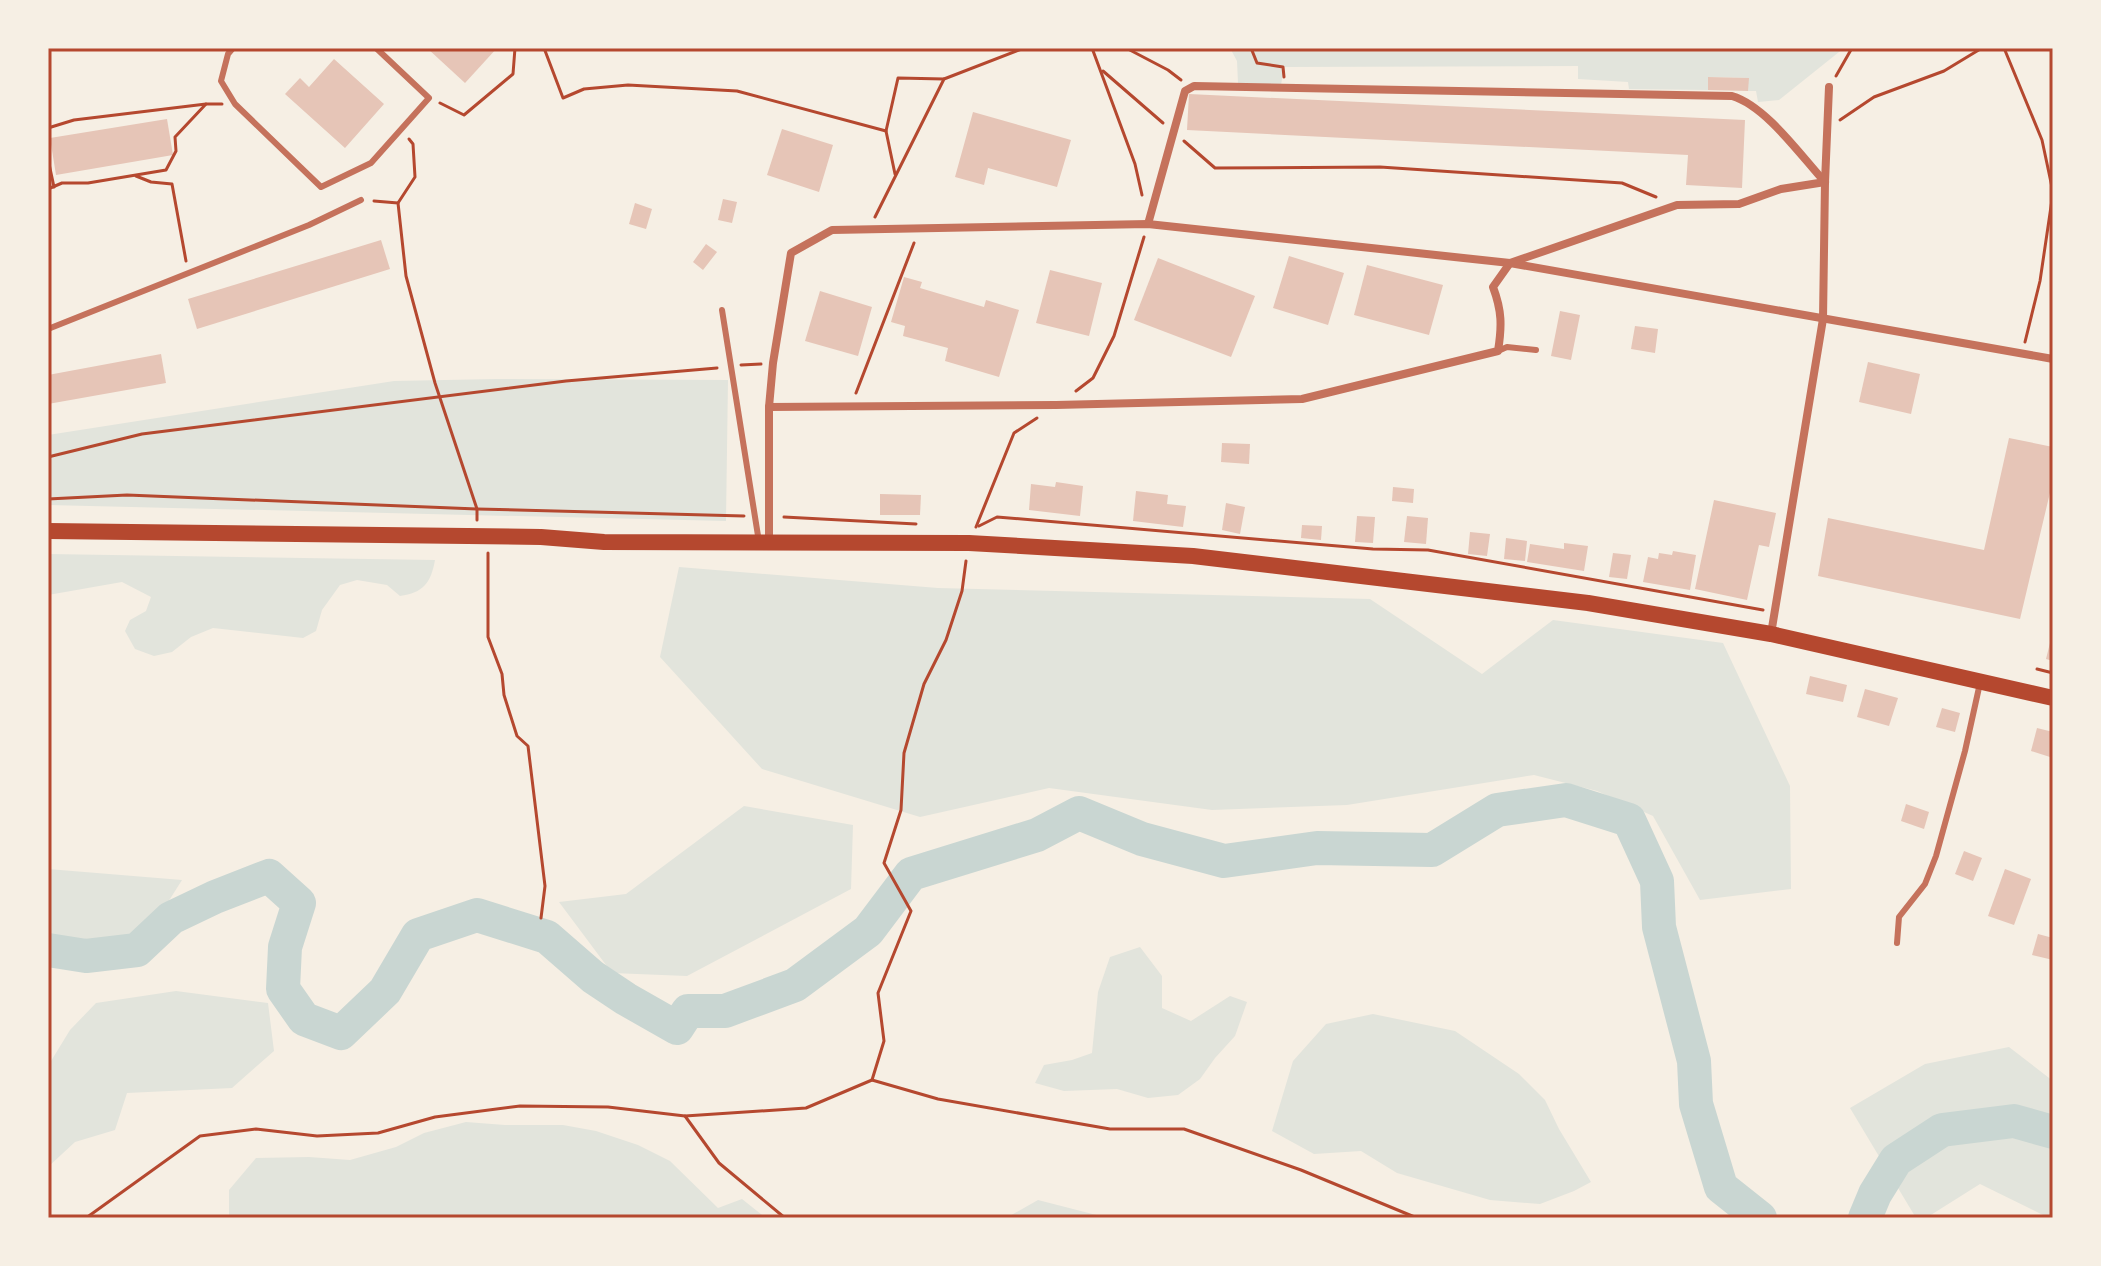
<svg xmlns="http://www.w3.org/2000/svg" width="2101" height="1266" viewBox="0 0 2101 1266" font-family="'Roboto Condensed',sans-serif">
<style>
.green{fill:#e2e4dc}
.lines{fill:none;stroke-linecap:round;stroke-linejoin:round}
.river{stroke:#c9d6d2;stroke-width:34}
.building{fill:#e6c5b7}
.path{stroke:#b5482f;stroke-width:3}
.service{stroke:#c5725c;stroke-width:6}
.minor{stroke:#c5725c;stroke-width:8}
.secondary{stroke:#b5482f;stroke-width:16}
.neatline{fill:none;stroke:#b5482f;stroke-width:3}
</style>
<rect width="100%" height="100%" fill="#f6efe4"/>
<g class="green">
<path d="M1230,48h614l-65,52 -21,2 -2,-11h-8v-13l-39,-1 -1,13 -79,-1 -1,-7 -50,-3v-13l-294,1 -3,18 -43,-2 -1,-22z"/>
<path d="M496,379l232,1 -2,141 -678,-16v-70l346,-54z"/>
<path d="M48,554l387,6c-4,23 -12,33 -35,36l-13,-11 -30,-5 -17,5 -18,25 -6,21 -13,7 -90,-10 -22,9 -19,15 -18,4 -19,-7 -10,-18 5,-11 16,-9 5,-14 -29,-15 -74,13z"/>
<path d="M679,567l259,21 432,11 112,75 71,-54 170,23 67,143 1,103 -91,11 -47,-84 -56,-25 -63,-16 -187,30 -135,5 -163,-22 -129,29 -158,-48 -102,-112z"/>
<path d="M744,806l109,19 -2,64 -164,87 -75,-3 -53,-71 67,-8z"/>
<path d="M48,869l134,11 -38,60 -96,12z"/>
<path d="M1140,947l22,29v32l29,13 39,-25 17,6 -12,34 -20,22 -15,21 -22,16 -30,3 -31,-9 -53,2 -29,-8 9,-18 28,-5 20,-7 6,-61 12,-35z"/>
<path d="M176,991l92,12 6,48 -42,37 -105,5 -12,37 -40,12 -27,25v-101l22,-36 26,-27z"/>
<path d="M1373,1014l82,17 64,43 26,26 14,29 32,53 -17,9 -34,13 -50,-4 -93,-27 -36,-22 -47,3 -42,-23 21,-70 33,-37z"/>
<path d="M2009,1047l44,34v137h-4l-69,-34 -54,34h-10l-66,-110 75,-44z"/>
<path d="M466,1122l39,3h58l33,6 42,14 32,16 48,47 24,-9 24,19h-537v-28l27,-32 53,-1 41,3 46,-13 28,-14z"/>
<path d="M1038,1200l70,18h-102z"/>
</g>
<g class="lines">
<g class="river">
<path d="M48,950l38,6 51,-6 34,-32 44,-21 54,-21 30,27 -14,44 -2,42 21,30 37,14 44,-42 33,-56 59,-20 70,22 46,40 33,22 51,29 11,-17h37l70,-26 73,-54 43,-57 126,-39 42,-22 63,26 82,22 93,-13 115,2 65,-40 69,-10 63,20 28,61 2,46 35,134 2,43 25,83 39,31"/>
<path d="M1865,1218l10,-24 21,-34 46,-30 72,-9 39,11"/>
</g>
</g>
<g class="building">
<path d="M427,48h70l-32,35z"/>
<path d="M334,59l50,45 -39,44 -60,-54 15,-16 9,9z"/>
<path d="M1708,77l41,1 -1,13 -40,-1z"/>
<path d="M1189,94l556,26 -3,68 -56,-3 2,-30 -501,-25z"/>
<path d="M973,112l98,28 -14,47 -69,-19 -4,17 -29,-8z"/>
<path d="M167,119l6,36 -117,20 -6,-37z"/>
<path d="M782,129l51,16 -14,47 -52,-17z"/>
<path d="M723,199l14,3 -5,21 -14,-3z"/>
<path d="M635,203l17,6 -6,20 -17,-5z"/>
<path d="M381,240l9,29 -193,60 -9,-30z"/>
<path d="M706,244l11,8 -14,18 -10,-8z"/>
<path d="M1289,256l55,17 -16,52 -55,-17z"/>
<path d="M1158,258l97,38 -24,61 -97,-37z"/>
<path d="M1367,265l76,20 -14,50 -75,-20z"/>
<path d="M1050,270l52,13 -13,53 -53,-13z"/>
<path d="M904,277l18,5 -2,6 64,19 2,-7 33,10 -20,67 -54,-16 3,-13 -45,-12 2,-10 -14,-4z"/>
<path d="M820,291l52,16 -14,49 -53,-15z"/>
<path d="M1560,311l20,4 -9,45 -20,-4z"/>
<path d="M1635,326l23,3 -3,24 -24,-4z"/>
<path d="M161,354l5,29 -118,21v-29z"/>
<path d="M1868,362l52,12 -9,40 -52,-12z"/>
<path d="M2009,438l44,9v33l-33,139 -202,-43 10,-58 156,32z"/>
<path d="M1222,443l28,1 -1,20 -28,-2z"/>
<path d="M1056,482l27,4 -3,30 -51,-6 2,-26 24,3z"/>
<path d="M1393,487l21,2 -1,14 -21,-2z"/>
<path d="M1136,491l32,4 -1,9 19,2 -3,21 -50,-6z"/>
<path d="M880,494l41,1 -1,20h-40z"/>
<path d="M1714,500l62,13 -7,34 -10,-2 -12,55 -52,-11z"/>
<path d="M1226,503l19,4 -5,27 -18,-4z"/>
<path d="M1357,516l18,1 -2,26 -18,-1z"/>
<path d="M1407,516l21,2 -2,26 -22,-2z"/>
<path d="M1302,525l20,1 -1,14 -20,-2z"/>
<path d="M1470,532l20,2 -3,22 -19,-2z"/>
<path d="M1506,538l21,3 -2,20 -21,-2z"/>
<path d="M1564,543l24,3 -4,25 -57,-9 3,-18 34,5z"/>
<path d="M1673,551l23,4 -6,35 -47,-8 5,-25 10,2 1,-6 13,2z"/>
<path d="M1613,553l18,2 -4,24 -18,-2z"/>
<path d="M2052,635l1,1v25l-7,-2z"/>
<path d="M1810,676l37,9 -4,17 -37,-8z"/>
<path d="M1865,689l33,9 -9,28 -32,-9z"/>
<path d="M1942,708l18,5 -5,19 -19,-5z"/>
<path d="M2037,728l16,4v13l-3,12 -19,-6z"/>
<path d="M1906,804l23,8 -5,17 -23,-8z"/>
<path d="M1964,851l18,7 -9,23 -18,-7z"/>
<path d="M2005,869l26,10 -17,46 -26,-9z"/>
<path d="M2038,934l15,4v22l-21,-5z"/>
</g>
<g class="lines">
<g class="path">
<path d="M544,48l19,50 21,-9 44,-4 109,6 149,40 12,-53 46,1"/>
<path d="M1092,48l43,116 7,31"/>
<path d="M1126,48l42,22 13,10"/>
<path d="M1251,48l6,15 26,4 1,10"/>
<path d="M2004,48l38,92 11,52"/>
<path d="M1103,71l60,52"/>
<path d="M1836,76l16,-28"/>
<path d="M440,103l24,12 49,-41 2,-26"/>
<path d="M1840,120l34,-23 70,-26 38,-23"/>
<path d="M48,128l26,-8 132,-16h16"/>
<path d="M886,131l9,43"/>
<path d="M1184,141l31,27 165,-1 242,16 34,14"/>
<path d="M48,159l6,28"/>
<path d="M136,176l15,6 21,2 14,77"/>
<path d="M48,189l14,-6h26l78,-13 10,-19 -1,-14 31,-33"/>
<path d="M374,201l24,2 8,73 29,107 42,126v11"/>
<path d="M398,203l17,-26 -2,-33 -4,-5"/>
<path d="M875,217l69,-138 80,-31"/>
<path d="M2025,342l15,-61 13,-88"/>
<path d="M741,365l20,-1"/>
<path d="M1076,391l17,-13 21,-42 30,-99"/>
<path d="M856,393l58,-150"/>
<path d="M48,457l94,-23 424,-53 151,-13"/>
<path d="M48,499l79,-4 350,14 267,7"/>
<path d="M784,517l132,7"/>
<path d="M979,526l18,-9 376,32 55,1 335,60"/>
<path d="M976,527l38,-94 23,-15"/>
<path d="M488,553v84l14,37 2,21 13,41 11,10 17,140 -4,32"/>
<path d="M2037,669l16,4"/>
<path d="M872,1080l12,-39 -6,-48 33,-82 -27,-48 17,-53 3,-57 20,-69 22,-44 16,-49 4,-30"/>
<path d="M685,1116l34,47 66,55"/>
<path d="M86,1218l114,-82 56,-7 61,7 61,-3 57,-16 85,-11 88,1 77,9 121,-8 66,-28 66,19 172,30h74l117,41 116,48"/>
</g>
<g class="service">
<path d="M233,48l-5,6 -7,27 14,23 86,83 50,-24 58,-65 -53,-50"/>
<path d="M722,310l37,232"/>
<path d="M48,329l261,-104 52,-25"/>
<path d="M1498,351l9,-4 29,3"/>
<path d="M1897,943l2,-26 26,-33 11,-28 29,-105 15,-68"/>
</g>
<g class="minor">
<path d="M1148,224l37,-133 9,-5 538,10c34,10 69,60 93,86"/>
<path d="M769,407l287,-2 246,-6 196,-48c4,-25 4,-40 -5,-64l17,-24 167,-58 62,-1 42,-15 44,-7"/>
<path d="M769,542v-135l4,-44 18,-110 41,-23 316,-6 362,39 543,96"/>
<path d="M1771,634l52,-315 2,-137 4,-95"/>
</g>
<path class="secondary" d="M48,531l493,6 63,5 365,1 224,13 395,47 183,31 282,64"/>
</g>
<rect width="2101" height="1266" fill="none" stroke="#f6efe4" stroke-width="100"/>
<rect x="50" y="50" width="2001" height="1166" class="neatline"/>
</svg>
